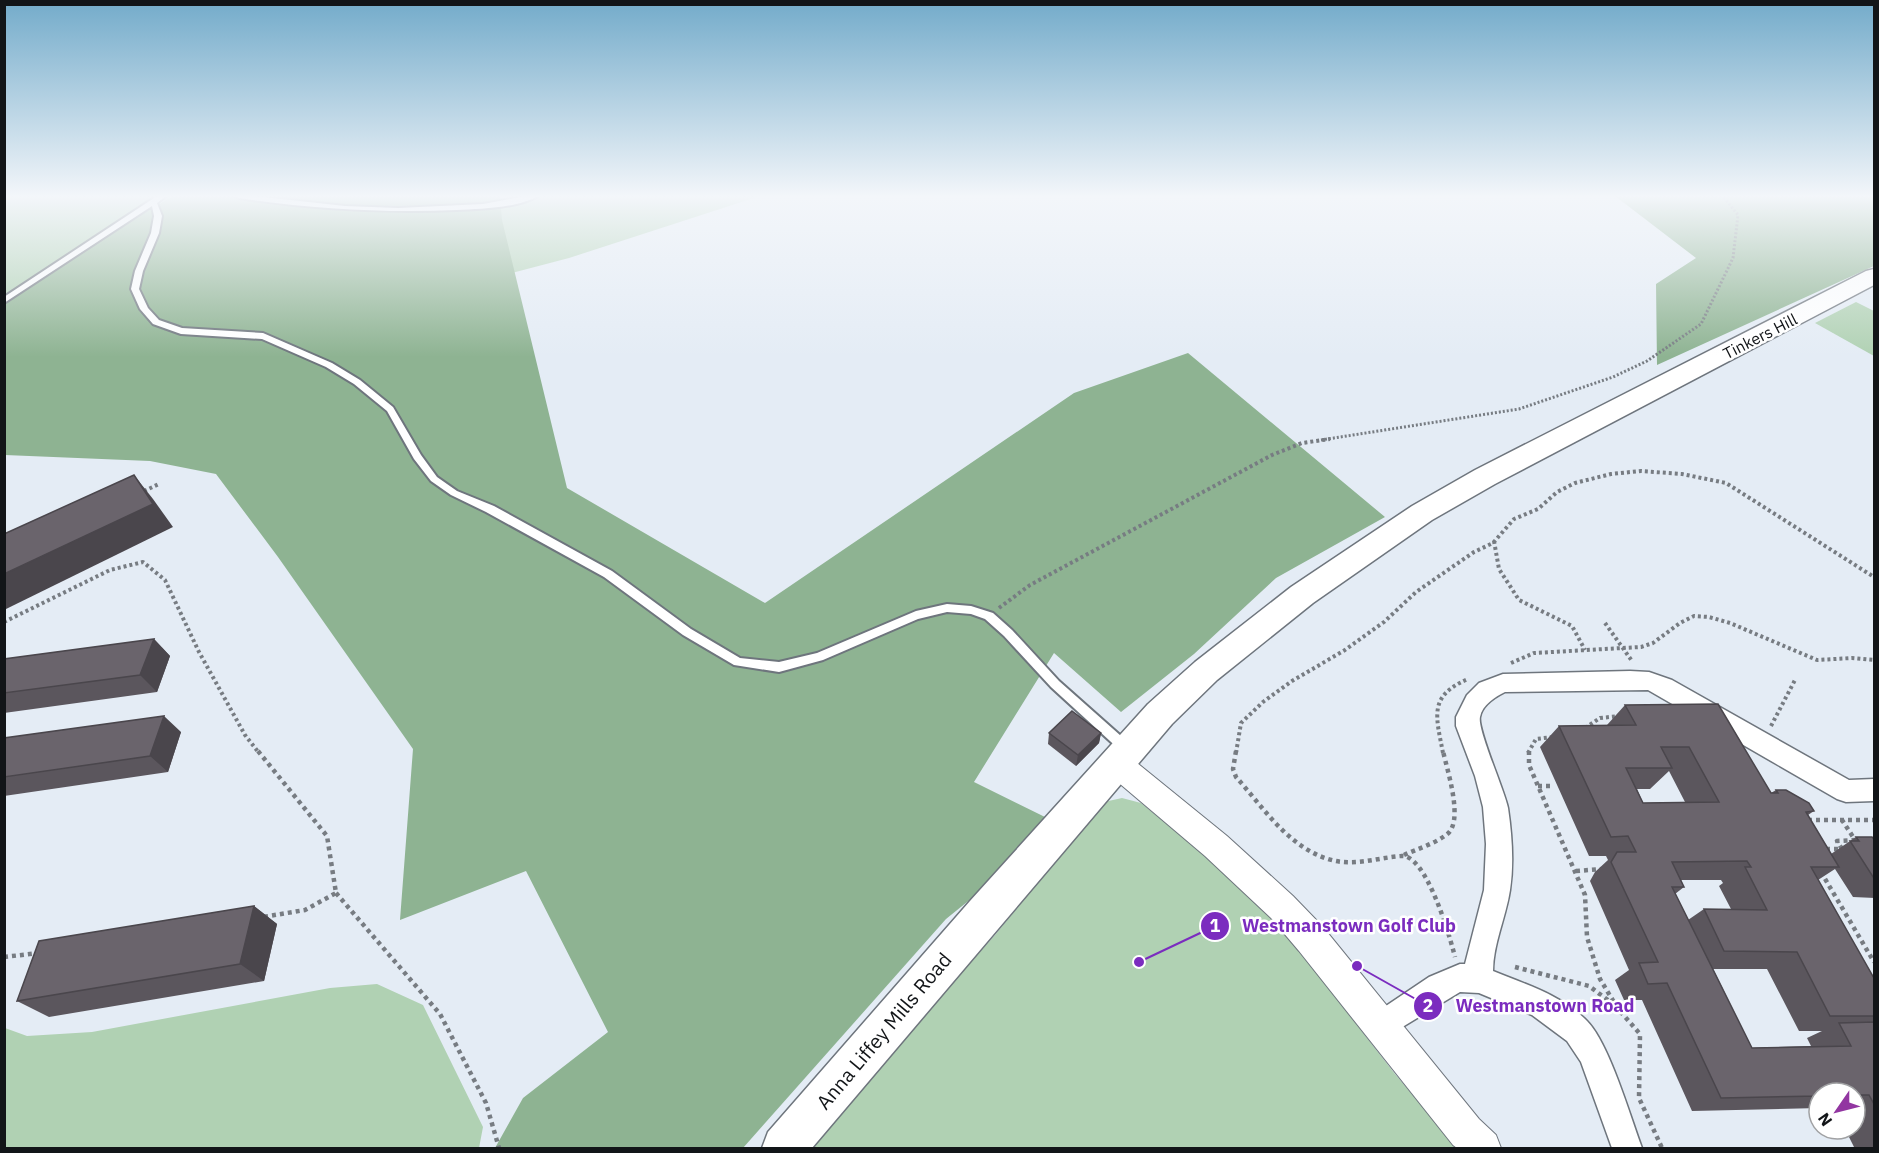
<svg xmlns="http://www.w3.org/2000/svg" width="1879" height="1153" viewBox="0 0 1879 1153" font-family="'IBM Plex Sans',sans-serif">
<style>
.green{fill:#b0d1b3}
.forest{fill:#8eb392}
.lines{fill:none;stroke-linecap:round;stroke-linejoin:round}
.service-casing{stroke:#6e757d;stroke-width:4}
.minor-casing{stroke:#6e757d;stroke-width:3}
.tertiary-casing{stroke:#6e757d;stroke-width:2}
.secondary-casing{stroke:#6e757d;stroke-width:3}
.path-far2{stroke:#777c82;stroke-width:3;stroke-dasharray:2 2;stroke-linecap:butt}
.path-far1{stroke:#777c82;stroke-width:4;stroke-dasharray:3 3;stroke-linecap:butt}
.path{stroke:#777c82;stroke-width:4.5;stroke-dasharray:4 4;stroke-linecap:butt}
.service{fill:#fff;fill-rule:evenodd}
.minor{fill:#fff;fill-rule:evenodd}
.tertiary{fill:#fff;fill-rule:evenodd}
.secondary{fill:#fff;fill-rule:evenodd}
.wall{fill:#5b565d;fill-rule:evenodd}
.shaded-wall{fill:#4a464c}
.building{fill:#6a646c;stroke:#4a464c;stroke-width:1.5;fill-rule:evenodd}
.labels{text-anchor:middle;stroke-width:5;stroke-linejoin:round;paint-order:stroke}
.street-label{font-size:16px;fill:#121518;stroke:#fff}
.near-street-label{font-size:20px;fill:#121518;stroke:#fff}
.leader{fill:none;stroke:#7b2cbf;stroke-width:2}
.callout-dot{fill:#7b2cbf;stroke:#fff;stroke-width:2}
.mark-label{font-size:18px;text-anchor:middle;font-weight:bold;fill:#fff}
.callout-label{font-size:18px;text-anchor:middle;font-weight:bold;fill:#7b2cbf;stroke:#fff;stroke-width:5;stroke-linejoin:round;paint-order:stroke}
</style>
<rect width="100%" height="100%" fill="#e4ecf5"/>
<g class="green">
<path d="M4,196h169l-61,36 -107,71z"/>
<path d="M539,196h221l-191,62 -61,16 -19,-66z"/>
<path d="M1856,302l18,9v45l-59,-33z"/>
<path d="M1122,798l19,5 79,64 35,32 33,37 107,138 63,74h-653l190,-213 109,-133z"/>
<path d="M377,984l46,21 60,122 -4,21h-474v-120l22,8 65,-4 238,-44z"/>
</g>
<g class="forest">
<path d="M173,196h327l2,24 65,268 198,115 309,-210 114,-40 197,164 -109,61 -82,76 -73,58 -67,-59 -80,129 71,35 -73,81 -26,21 -203,229h-248l28,-50 85,-66 -82,-161 -126,49 13,-171 -135,-192 -62,-83 -66,-13 -145,-6v-152l107,-71z"/>
<path d="M1615,196h259v70l-217,99 -1,-81 40,-26z"/>
</g>
<g class="lines">
<defs>
<g id="service">
<path d="M157,196h9l-9,7 5,13 -3,17 -16,38 -4,18 9,19 11,12 23,8 81,5 69,30 28,17 33,27 28,48 16,22 20,14 37,15 118,65 79,58 49,29 39,4 38,-9 99,-42 31,-7 24,2 22,7 19,17 47,51 71,63 2,4 -2,4 -4,1 -4,-1 -71,-65 -47,-51 -19,-17 -14,-5 -24,-2 -29,7 -95,41 -44,12 -45,-7 -51,-30 -79,-58 -118,-65 -35,-17 -20,-14 -17,-22 -27,-48 -33,-27 -28,-17 -64,-28 -81,-5 -28,-10 -13,-15 -9,-20 4,-18 16,-38 3,-17 -2,-10 -148,97v-6z"/>
<path d="M235,196h19l91,10 53,2 85,-4 43,-8h12c-20,12 -59,13 -82,14 -73,3 -144,-1 -217,-12z"/>
</g>
<path id="minor" d="M1630,671l19,1 23,8 177,100 25,-1v22l-28,1 -9,-3 -189,-109 -143,2c-10,5 -23,13 -25,25 -3,12 24,72 28,91 4,27 6,56 2,82 -4,27 -17,54 -17,81 32,13 69,24 94,50 22,22 43,95 55,127h-30l-31,-86 -14,-21 -35,-26 -53,-22 -19,-1 -79,48 -10,-4 -4,-10 4,-10 58,-39 31,-13h5l19,-74 2,-46 -3,-37 -8,-31 -19,-50v-9l11,-22 12,-12 24,-9z"/>
<path id="tertiary" d="M1116,750l10,4 101,82 66,60 30,31 156,192 17,16 5,13h-44l-4,-3 -154,-194 -28,-33 -66,-62 -99,-84 -5,-9 5,-9z"/>
<path id="secondary" d="M1874,269v16l-379,199 -63,36 -119,83 -96,77 -45,44 -360,424h-50l6,-16 202,-231 178,-197 47,-42 96,-75 121,-81 63,-36 391,-199z"/>
</defs>
<use href="#service" class="service-casing"/>
<use href="#minor" class="minor-casing"/>
<use href="#tertiary" class="tertiary-casing"/>
<use href="#secondary" class="secondary-casing"/>
<path class="path-far2" d="M1321,440l198,-31 94,-32 34,-16 54,-37 32,-66 5,-43 -15,-19"/>
<g class="path-far1">
<path d="M144,491l15,-7"/>
<path d="M1494,541l5,28 20,31 53,26 13,24"/>
<path d="M999,608l31,-23 242,-130 30,-12 28,-4"/>
<path d="M4,622l106,-52 33,-8 22,18 34,72 46,83 14,18"/>
<path d="M1605,623l27,38"/>
<path d="M1511,663l23,-10 107,-6 12,-4 27,-20 14,-7 15,1 21,6 87,37 35,-2 22,2"/>
<path d="M1771,726l24,-46"/>
<path d="M1585,728l15,-10 20,-2"/>
<path d="M1236,753l5,-30 22,-21 29,-21 53,-31 39,-28 32,-30 58,-40 19,-9 21,-24 24,-10 19,-17 18,-9 36,-9 30,-3 41,3 44,9 148,94"/>
<path d="M1443,753c-7,-37 -15,-57 25,-74"/>
<path d="M1528,753l8,-14 17,-2"/>
</g>
<g class="path">
<path d="M258,751l69,85 9,57 -31,17 -42,7"/>
<path d="M1236,751l-3,18 3,8c27,30 51,69 92,82 25,8 48,-1 73,-3 25,-3 49,81 54,101"/>
<path d="M1529,751v14l56,130 2,42 13,42 18,30 22,25 -1,64 23,50"/>
<path d="M1538,786h15"/>
<path d="M1808,820h66"/>
<path d="M1826,849h16l-5,-8 18,-1 -13,-20"/>
<path d="M1404,855c13,-6 30,-11 42,-20 19,-12 1,-65 -3,-84"/>
<path d="M1576,871l26,-2"/>
<path d="M1821,872l53,90"/>
<path d="M336,893l104,121 46,89 13,45"/>
<path d="M4,957l35,-4"/>
<path d="M1515,967l74,19 24,18"/>
</g>
<use href="#service" class="service"/>
<use href="#minor" class="minor"/>
<use href="#tertiary" class="tertiary"/>
<use href="#secondary" class="secondary"/>
</g>
<g class="wall">
<path d="M154,639l16,17 -13,36 -153,21v-54z"/>
<path d="M1625,705l146,88 5,-3 38,21 -6,4 23,39 25,-17 19,3v58l-22,-1 -18,-28 -17,11 57,100v169h-20l-10,-20h10v-36h-36v15l-127,3 -50,-111h-18l-9,-20 14,-10 -39,-89 5,-9 13,-12 -2,-4h-17l-49,-109 19,-21 48,-1zM1669,771l16,31 -42,1 -6,-14h13zM1681,880h40l2,3 -4,3 12,23h-27l-16,11 -13,-26 9,-7zM1713,969h54l32,62h23l-15,7 4,8 -59,2z"/>
<path d="M181,732l-13,40 -164,24v-58z"/>
<path d="M1049,733h52l-2,10 -23,23 -28,-22z"/>
<path d="M254,906l23,18 -13,57 -215,36 -32,-16z"/>
</g>
<g class="shaded-wall">
<path d="M134,475l19,24 20,28 -169,83v-36z"/>
<path d="M154,639l16,17 -13,36 -17,-17z"/>
<path d="M164,716l17,16 -13,40 -18,-16z"/>
<path d="M1101,733l-2,10 -23,23 2,-11z"/>
<path d="M254,906l23,18 -13,57 -24,-17z"/>
</g>
<g class="building">
<path d="M134,475l19,29 -149,70v-40z"/>
<path d="M154,639l-14,36 -136,18v-34z"/>
<path d="M1718,704l53,89h7l-2,-3h10l23,13 5,8 -8,1 33,55h-28l64,113v36h-45l-33,-64 -73,-1 -20,-42 63,1 -22,-43h6l-4,-6 -75,1 12,25h-12l80,161 99,-2 -12,-23 36,-1v84l-6,-11h-14v-2h-36v3l-98,2 -54,-115 -19,1 -9,-21 19,-1 -47,-100 6,-10h19l-8,-16 -17,1 -52,-111 77,-1 -11,-20zM1661,747h28l30,55 -76,1 -17,-35h46z"/>
<path d="M1072,711l29,22 -23,22 -29,-22z"/>
<path d="M164,716l-14,40 -146,21v-39z"/>
<path d="M1856,837h16l3,3v40l-25,-39h9z"/>
<path d="M254,906l-14,58 -223,37 22,-60z"/>
</g>
<linearGradient id="sky" x2="0" y2="1"><stop stop-color="#73abca"/><stop offset="0.55" stop-color="#f3f6fa"/><stop offset="1" stop-color="#f3f6fa" stop-opacity="0"/></linearGradient>
<rect width="1879" height="357" fill="url(#sky)"/>
<g class="labels">
<g class="street-label">
<text transform="translate(1760 336) rotate(-27)" y="6">Tinkers Hill</text>
</g>
<g class="near-street-label">
<text transform="translate(884 1031) rotate(-50)" y="7">Anna Liffey Mills Road</text>
</g>
</g>
<path class="leader" d="M1139 962L1215 926M1357 966L1428 1006"/>
<g class="callout-dot">
<circle cx="1139" cy="962" r="6"/>
<circle cx="1357" cy="966" r="6"/>
<circle cx="1215" cy="926" r="15"/>
<circle cx="1428" cy="1006" r="15"/>
</g>
<g class="mark-label">
<text x="1215" y="932">1</text>
<text x="1428" y="1012">2</text>
</g>
<g class="callout-label">
<text x="1349" y="932">Westmanstown Golf Club</text>
<text x="1545" y="1012">Westmanstown Road</text>
</g>
<rect width="1879" height="1153" fill="none" stroke="#121518" stroke-width="12"/>
<g transform="translate(1837 1111) rotate(235)"><circle r="28" fill="#ffffff" stroke="#a0a1a3" stroke-width="1.5"/>
<path d="M0-4.5L10 22L0 15L-10 22Z" fill="#9236a1"/>
<text y="-9" font-size="16" font-weight="bold" text-anchor="middle" fill="#121518">N</text>
</g>
</svg>
